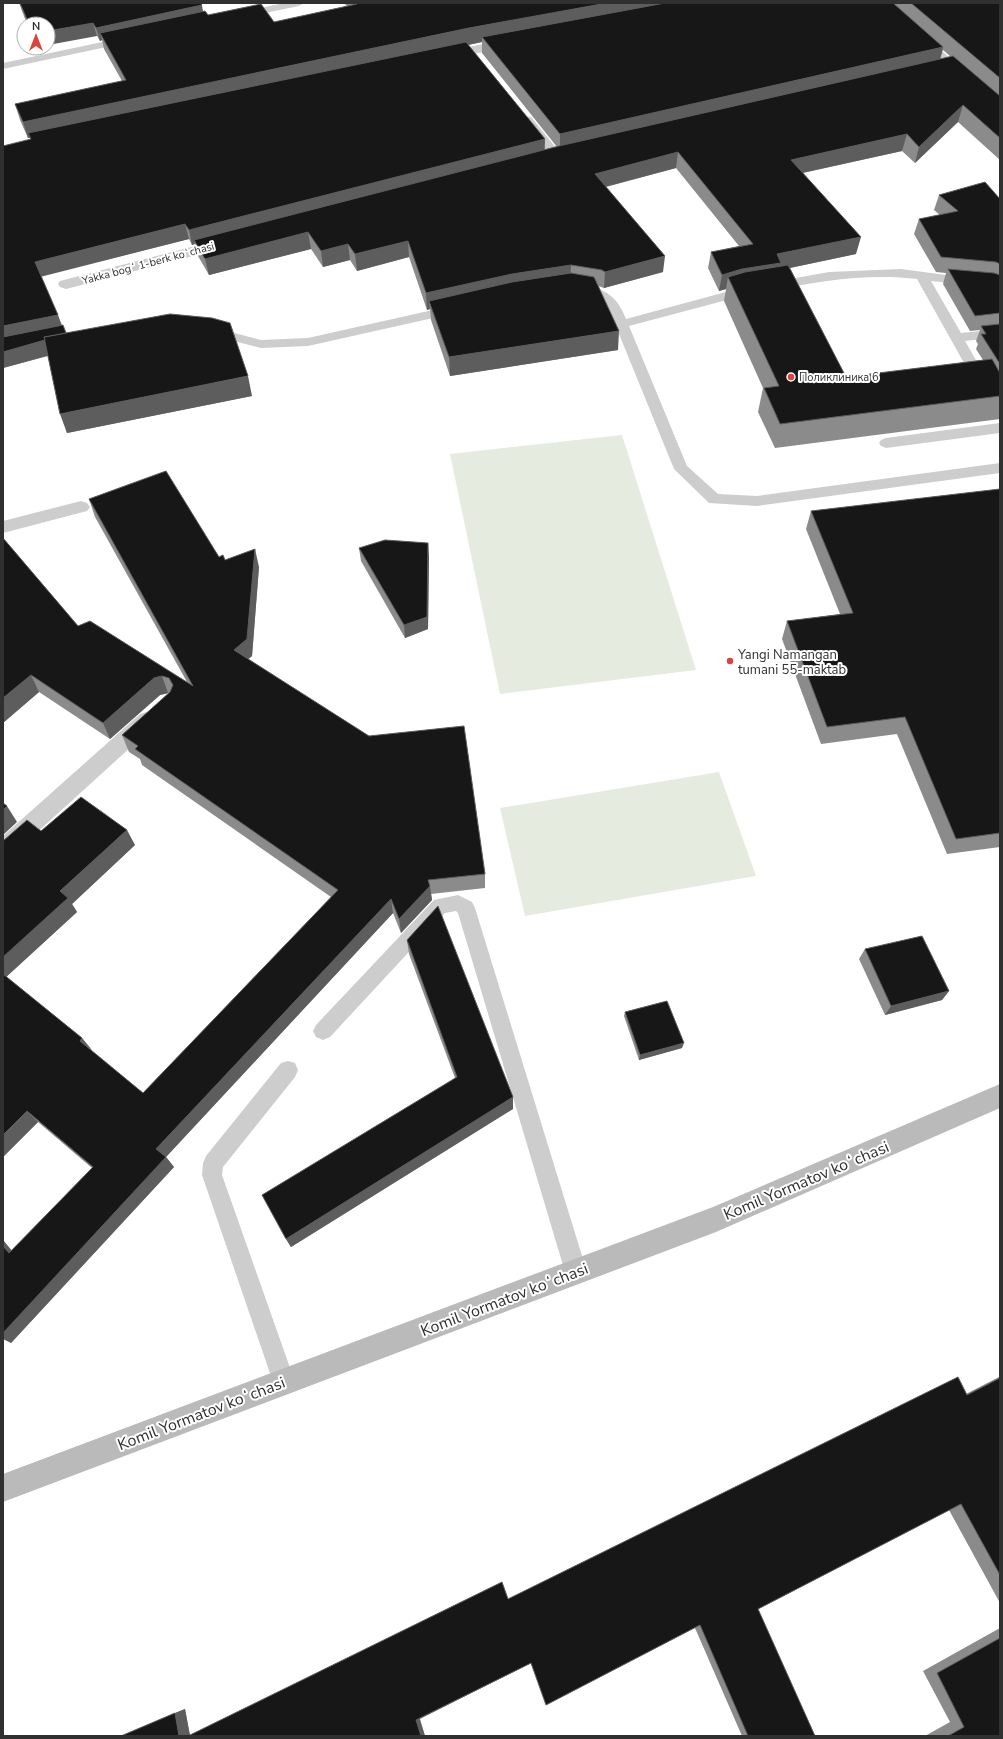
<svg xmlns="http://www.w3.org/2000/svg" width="1003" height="1739" viewBox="0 0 1003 1739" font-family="'Nunito Sans',sans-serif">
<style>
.green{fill:#e5ecdf}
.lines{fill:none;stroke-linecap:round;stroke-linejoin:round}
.lane{fill:#cdcdcd;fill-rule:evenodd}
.street{fill:#cdcdcd;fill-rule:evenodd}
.secondary{fill:#bababa;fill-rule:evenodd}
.wall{fill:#8b8b8b;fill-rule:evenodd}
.shaded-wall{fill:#5d5d5d}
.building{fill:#171717;stroke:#5d5d5d}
.poi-dot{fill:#dd423c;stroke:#fff;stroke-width:1.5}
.labels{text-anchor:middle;stroke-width:4;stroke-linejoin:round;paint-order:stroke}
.far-street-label{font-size:11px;fill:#303030;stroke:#fff}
.far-poi-label{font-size:11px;fill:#303030;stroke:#fff;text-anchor:start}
.poi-label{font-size:13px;fill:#303030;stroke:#fff;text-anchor:start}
.near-street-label{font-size:16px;fill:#303030;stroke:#fff}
</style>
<rect width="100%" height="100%" fill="#fff"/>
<g class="green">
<path d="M622,435l74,235 -196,24 -50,-240z"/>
<path d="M719,772l37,104 -231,40 -25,-108z"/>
</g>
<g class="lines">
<g class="lane">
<path d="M284,3h20l-5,3 -58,12 -5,-3 5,-3z"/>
<path d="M126,37l5,3 -1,2 -127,27v-6z"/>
<path d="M901,269l60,8 29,2 10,3v8l-11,-3 -58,-6 30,52 39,-4v8l-35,4 20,35 -2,3 -5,1 -5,-1 -56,-100c-48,-6 -97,2 -144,11l-5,-1 -1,-3 1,-3 5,-1 56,-10z"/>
<path d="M582,285c24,4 35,11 44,34l122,-33 5,1 1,3 -1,3 -124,33 58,140 31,28 39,2 243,-33v10l-243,33 -48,-3 -35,-34 -66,-162 -16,-13 -15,-2 -1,-3 1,-3z"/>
<path d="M455,305l5,1 1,3 -1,3 -152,34 -47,2 -54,-14 -2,-3 2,-3 5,-1 49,13 47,-2z"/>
<path d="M1000,423v10l-114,15 -5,-2 -2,-3 2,-3 5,-2z"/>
<path d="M458,895l14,7 3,6 112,364 -3,8 -8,3 -8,-3 -3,-8 -107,-359 -2,-2 -11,2 -115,124 -7,3 -7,-3 -3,-6 3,-6 118,-125z"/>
<path d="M288,1061l7,2 3,7 -3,7 -72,90 -1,8 73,207 -3,8 -8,3 -8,-3 -3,-8 -71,-207 1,-12 3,-7 75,-93z"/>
</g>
<g class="street">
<path d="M872,3h14l114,98v11l-5,-1z"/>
<path d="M512,38l5,1 1,3 -1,3 -73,15 -5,-1 -2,-3 2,-3 5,-1z"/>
<path d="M526,116l5,1 30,37 2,3 -2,3 -5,1 -5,-1 -30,-37 -2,-3 2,-3z"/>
<path d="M226,238l5,2 3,3 -3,3 -165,43 -6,-2 -2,-3 2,-3z"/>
<path d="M81,501l6,2 3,4 -3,4 -84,22v-12z"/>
<path d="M147,712l7,2 3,6 -3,6 -143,130 -8,2v-22l137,-122z"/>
</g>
<path class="secondary" d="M1000,1084v24l-284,124 -713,270v-28l710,-267z"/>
</g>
<g class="wall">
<path d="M19,3h181l3,8 5,4 66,7 73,-16 -3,-3h656v157l-42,-38 -43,41 -13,-12 -99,22 53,81 -66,14 56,109 137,-17 -7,-11 2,-5 -2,-3 4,-11 -10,1 -27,-47 3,-11 -10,-1 -22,-38 5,-15 21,-4 -6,-5 5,-15 61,4v220l-225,29 -17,-36 5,-24 -39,-87 2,-12 -7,2 -11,-23 3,-16 28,-6 -63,-78 -70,19 57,85 -59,16 -3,-1 -2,-1 19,64 -168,26 -19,-56 -1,-11 -3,1 -18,-53 -52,14 -7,-11 -27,7 -12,-18 -102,26 -11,-19 -3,-12 -3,1 -3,-6 -148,37 21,49 4,8 186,63 -185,37 -19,-77 -45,12v-222l27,-6v-2h-2l-8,-18 -5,-16 107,-23 -18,-32 -2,-9 -2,1 -3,-5 -49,-12h-21zM482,42v11l75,94 -12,3v-11l-77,-94zM943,50l8,7 -11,3z"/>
<path d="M1000,489v358l-53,7 -50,-120 -76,10 -39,-105 5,-18 53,-7 -34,-85 5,-18z"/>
<path d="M89,499l136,61 34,7 -7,89 -4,3 237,215v14l-54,6 1,6 -31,33 -8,-20 -227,244 8,10 -163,176 -8,-103 9,11 80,-83 -54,-46 -35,35v-316l38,-10 94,14 -63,59 5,8 -71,65 76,61 9,12 52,43 188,-196 -189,-132 -2,-6 -11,-7 -7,-17 47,-42 -9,2 -50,44 -71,-47 -36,31v-185l75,88 109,56 -92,-165z"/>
<path d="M359,548l70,8 -1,73 -23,9 -44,-77z"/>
<path d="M407,940l106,157v12l-222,138 -5,-8 169,-161 -46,-124z"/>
<path d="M865,949l84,42 -7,9 -57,15 -26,-56z"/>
<path d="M625,1012l57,36 -43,12 -15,-44z"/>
<path d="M1000,1376v227l-51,-93 -191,99 57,127h-73l-47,-108 -164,35 -111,56 5,17h-304l64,-27 5,26 318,-136 458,-205 33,-17z"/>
<path d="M1000,1628v108h-75l25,-14 -27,-51z"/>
</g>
<g class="shaded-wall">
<path d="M607,3h84l-209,34v5l-452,96 -2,-5 2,5h-2l-5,-16 446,-94z"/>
<path d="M202,5l2,14 -104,14 2,7 -2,1 -4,-13z"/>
<path d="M93,23l4,13 -49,9v-14z"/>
<path d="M943,47l-4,16 -379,87v-16z"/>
<path d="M963,105l-5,17 -43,41 4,-16z"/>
<path d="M907,134l-5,17 -114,25 3,-16z"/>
<path d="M545,139l-1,15 -350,86 1,4 -3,1 -3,-15z"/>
<path d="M678,152l-2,16 -83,22 2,-16z"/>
<path d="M185,224l4,15 -149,38 -5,-15z"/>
<path d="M308,232l3,17 -102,26 -4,-16z"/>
<path d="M861,237l-5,17 -76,16 -52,7 -2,12 -7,2 3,-16 55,-21z"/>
<path d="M408,241l1,16 -52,14 -2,-17z"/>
<path d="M348,244l2,16 -27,7 -2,-16z"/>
<path d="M665,256l-2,16 -59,16 1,-16z"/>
<path d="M571,265l-1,17 -141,19 1,8 -3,1 -1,-17 86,-19z"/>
<path d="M58,315l5,15 -60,12v-16z"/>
<path d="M619,331l-1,19 -168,26 -1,-19z"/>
<path d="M66,334l6,15 -69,19v-16z"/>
<path d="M248,376l4,20 -185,37 -7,-19z"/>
<path d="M428,543l1,13 -1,73 -23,9 -1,-13z"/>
<path d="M255,549l4,18 -7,89 -13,11 -5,-17z"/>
<path d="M31,675l8,17 -36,31v-25z"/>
<path d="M162,676l6,17 -8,2 -50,44 -7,-16 51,-45z"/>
<path d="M7,806l10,16 -14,13v-25z"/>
<path d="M127,830l8,15 -63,59 5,8 -73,67 -1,-1v-21l57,-66z"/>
<path d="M430,886l2,14 -31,33 -2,-14z"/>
<path d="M391,899l2,14 -227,244 8,10 -163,176 -8,-4v-6l153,-184z"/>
<path d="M949,991l-7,9 -57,15 6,-9z"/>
<path d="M82,1038l10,12 -12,-9z"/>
<path d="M684,1043l-2,5 -43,12 1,-5z"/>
<path d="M513,1097v12l-222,138 -5,-8z"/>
<path d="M27,1111l11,11 -35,35v-22z"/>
<path d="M3,1240l18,22 -12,-9 -6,-7z"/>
<path d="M185,1709l5,27h-11l-4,-23z"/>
<path d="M419,1717l6,19h-4l-5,-16z"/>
</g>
<g class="building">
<path d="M20,3h180l2,2 -106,23 -3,-5 -45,8v-7h-19z"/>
<path d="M356,3h251l-138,25 -446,94 -8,-18 111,-24 -26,-47 105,-22 3,4 53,-11 13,18 83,-18z"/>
<path d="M665,3h228l50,44 -383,87 -78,-97z"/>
<path d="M911,3h89v75z"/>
<path d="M466,42l79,97 -356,91 -4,-6 -150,38 23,53 -55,11v-180l28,-7 -3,-6z"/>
<path d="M953,56l47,40v42l-37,-33 -44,42 -12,-13 -116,26 70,77 -84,17 4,9 -39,6 -20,6 -11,-23 42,-8 -75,-92 -83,22 70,82 -60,16 -3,-2 -31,-5 -59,9 -86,19 -18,-52 -53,13 -7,-10 -27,7 -13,-19 -103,27 -11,-19 365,-94z"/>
<path d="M985,182l15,17v65l-4,-2 -55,-5 -22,-38 39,-8 -19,-16z"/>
<path d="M788,265l58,112 146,-18 8,14v23l-220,28 -16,-36 15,-2 -51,-109 17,-5z"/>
<path d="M948,269l46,4 6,2v38l-25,3z"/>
<path d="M571,273l23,4 25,54 -170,26 -20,-56 83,-19z"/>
<path d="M170,314l42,4 18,5 18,53 -188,38 -16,-77z"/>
<path d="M1000,324v40l-19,-30h5l-5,-8z"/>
<path d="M63,325l3,8 -22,4 1,3 -42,12v-15z"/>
<path d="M166,471l53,86 4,-2 2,5 30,-11 -8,90 -13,11 135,86 95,-10 21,148 -57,6 2,6 -31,33 -8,-20 -235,250 10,8 -163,176v-87l6,7 84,-86 -66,-56 -24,24v-161l79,64 -2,3 63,52 195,-203 -203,-141 3,-3 -16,-11 48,-43 3,-7 -4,-7 -7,-2 -8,2 -51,45 -72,-48 -28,23v-160l75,88 12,-5 103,65 -104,-187z"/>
<path d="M1000,489v344l-44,6 -51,-122 -78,10 -40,-106 66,-8 -42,-102z"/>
<path d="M385,540l43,3 -1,74 -23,8 -45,-77z"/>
<path d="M81,797l46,33 -67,61 8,7 -65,59v-116l24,-21 14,11z"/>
<path d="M3,803l4,3 -4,4z"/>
<path d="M438,906l75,191 -227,142 -24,-44 195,-118 -50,-137z"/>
<path d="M922,936l27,55 -58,15 -26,-57z"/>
<path d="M667,1001l17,42 -44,12 -15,-43z"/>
<path d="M958,1377l9,18 33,-17v197l-39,-71 -203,105 57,127h-67l-48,-111 -154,80 -15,-42 -115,57 5,16h-233l314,-154 6,17z"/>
<path d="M1000,1638v98h-52l16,-9 -27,-54z"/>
<path d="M175,1713l4,23h-58z"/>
</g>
<g class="poi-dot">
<circle cx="791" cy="377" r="4"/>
<circle cx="730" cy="661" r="4"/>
</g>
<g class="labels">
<g class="far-street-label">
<text transform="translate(148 263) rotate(-15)" y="4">Yakka bogʻ 1-berk koʻchasi</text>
</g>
<g class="far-poi-label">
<text x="799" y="381">Поликлиника 6</text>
</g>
<g class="poi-label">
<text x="738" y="659">Yangi Namangan<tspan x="738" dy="15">tumani 55-maktab</tspan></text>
</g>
<g class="near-street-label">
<text transform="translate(806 1180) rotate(-23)" y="6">Komil Yormatov koʻchasi</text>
<text transform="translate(504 1299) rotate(-21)" y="6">Komil Yormatov koʻchasi</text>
<text transform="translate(201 1413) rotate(-21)" y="6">Komil Yormatov koʻchasi</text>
</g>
</g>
<rect width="1003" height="1739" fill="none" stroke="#303030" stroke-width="8"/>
<g transform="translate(36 36)"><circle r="19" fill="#ffffff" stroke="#acacac"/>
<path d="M0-3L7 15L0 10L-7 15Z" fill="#dd423c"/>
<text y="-6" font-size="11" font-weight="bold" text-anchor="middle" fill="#303030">N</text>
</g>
</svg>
